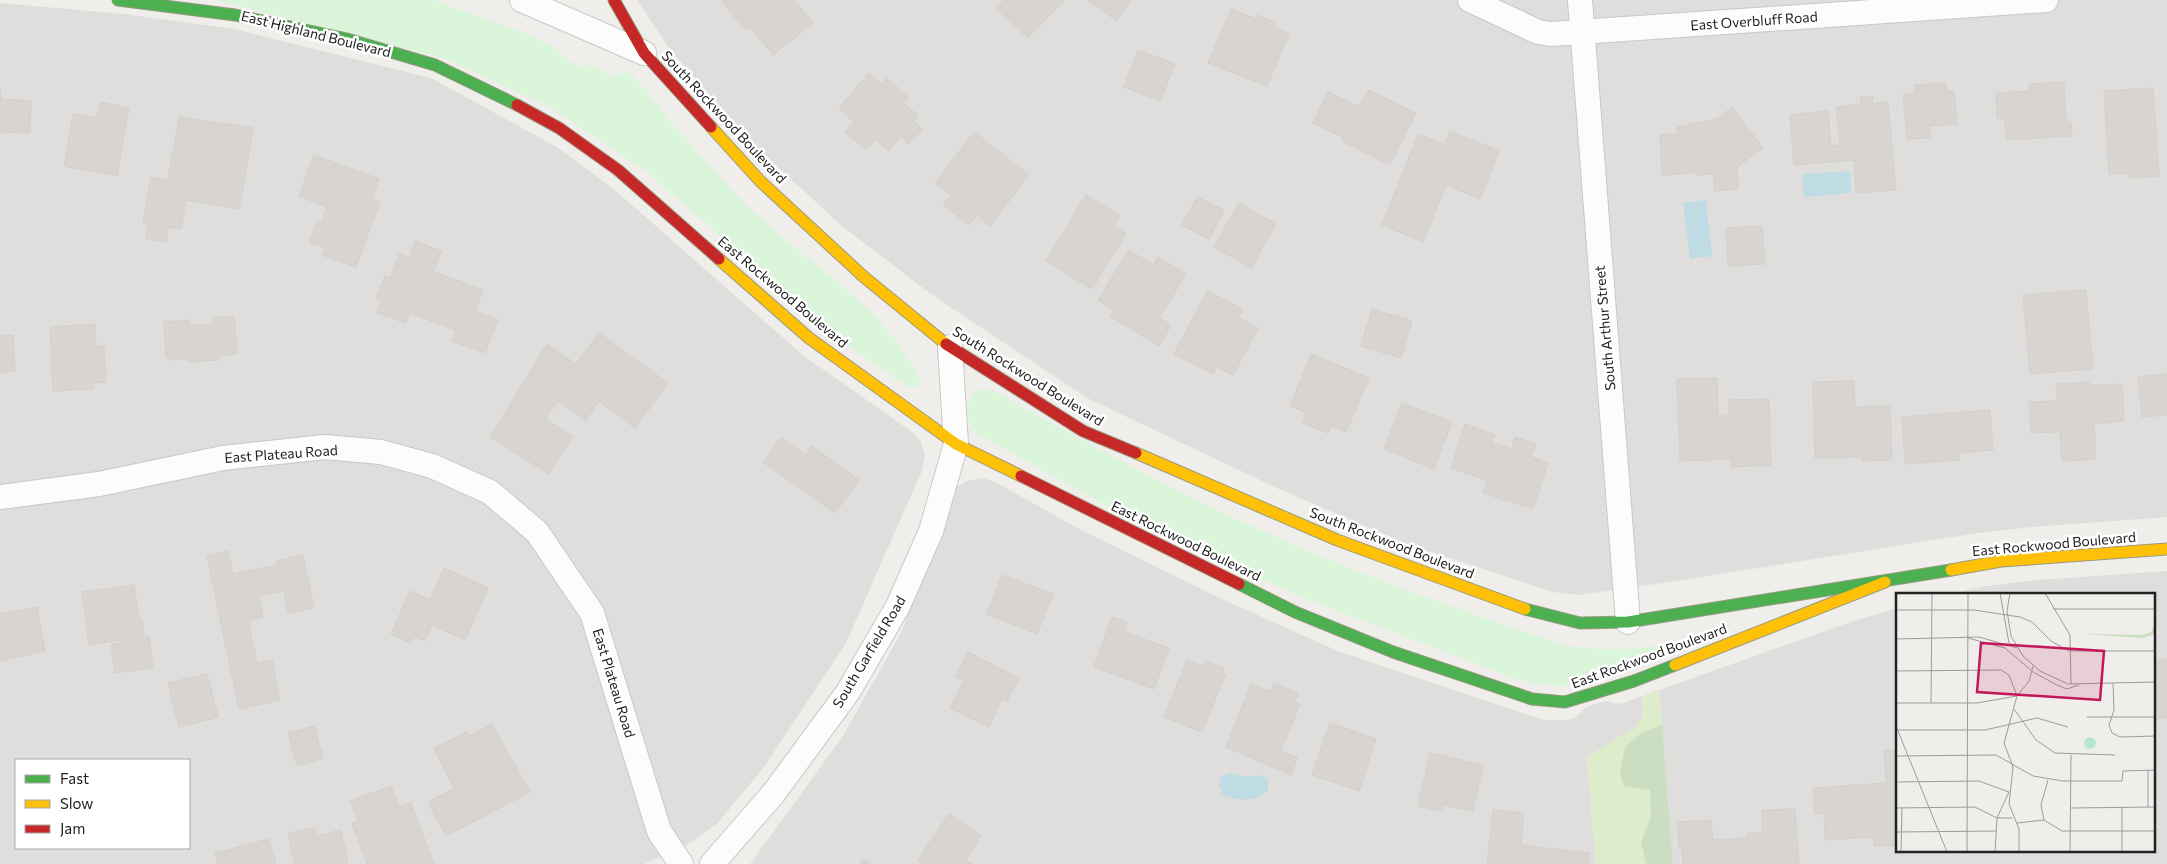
<svg xmlns="http://www.w3.org/2000/svg" width="2167" height="864" viewBox="0 0 2167 864" font-family="Commissioner,sans-serif">
<style>
.residential{fill:#dfdedc;fill-rule:evenodd}
.grass{fill:#ddeccb}
.forest{fill:#cbdec1}
.park{fill:#daf5da}
.water{fill:#bfdbe3}
.building{fill:#d7d4d2;stroke:#d3d0cc}
.lines{fill:none;stroke-linecap:round;stroke-linejoin:round}
.street-casing{stroke:#c9c8c7;stroke-width:26}
.fast-casing{stroke:#999a82;stroke-width:13}
.slow-casing{stroke:#999a82;stroke-width:13}
.jam-casing{stroke:#999a82;stroke-width:13}
.street{stroke:#fdfcfc;stroke-width:24}
.fast{stroke:#4caf50;stroke-width:11}
.slow{stroke:#ffc107;stroke-width:11}
.jam{stroke:#c62828;stroke-width:11}
.labels{text-anchor:middle;stroke-width:5;stroke-linejoin:round;paint-order:stroke}
.street-label{font-size:14px;fill:#222;stroke:#fff}
.inset-road{fill:none;stroke:#9e9c9b;stroke-width:1}
.view{fill:#c2185b;fill-opacity:0.15;stroke:#c2185b;stroke-width:2.5}
.inset-edge{fill:none;stroke:#222;stroke-width:2.5}
</style>
<rect width="100%" height="100%" fill="#f0eeeb"/>
<g class="residential">
<path d="M637,0h1530v517l-135,10 -54,6 -309,49 -90,13 -26,-3 -146,-48 -128,-55 -192,-91 -155,-103 -90,-69 -86,-79 -85,-96z"/>
<path d="M0,3l124,11 110,15 197,49 126,69 59,44 188,165 107,75 10,11 4,14 -3,15 -77,174 -81,122 -47,57 -32,22 -41,18h-644zM16,760h173v88h-173z"/>
<path d="M984,478l13,5 84,47 145,71 112,50 193,65 15,4h20l8,-2 14,-12 18,-5 14,3 22,-8 1,19 -7,12 -49,30 9,107h-846l93,-128 58,-103 53,-144 12,-8z"/>
<path d="M2167,571v293h-494l-14,-174 189,-67 49,-15v242h256v-256h-205l38,-8 51,-6z"/>
</g>
<path class="grass" d="M1659,690l3,35 -20,7 -7,56 15,2 1,27 -10,25 5,22h-50l-9,-107 49,-30 7,-12 -1,-19z"/>
<path class="forest" d="M1662,725l11,139h-27l-5,-22 10,-25 -1,-27 -26,-4 -4,-12 5,-27 17,-15z"/>
<g class="park">
<path d="M215,0h218l90,32 30,15 25,20 6,1 6,-4c8,1 17,15 25,12 4,-1 7,-4 11,-6l5,3c38,46 77,94 120,136 58,57 135,96 169,172l-2,5 -10,1 -69,-47 -192,-168 -99,-66 -105,-48z"/>
<path d="M981,389l11,1c92,52 185,103 282,146 96,43 194,77 294,110 31,4 59,5 90,-1l3,4 -94,37 -26,-1 -25,-6 -197,-75 -72,-31 -129,-61 -139,-77c-16,-15 -17,-33 2,-46z"/>
</g>
<g class="water">
<path d="M1850,171l1,22 -47,4 -2,-23z"/>
<path d="M1706,200l6,56 -22,3 -7,-56z"/>
<path d="M1230,773l15,4 15,-2 8,4v11c-15,13 -27,11 -45,5l-4,-9 1,-9z"/>
</g>
<g class="building">
<path d="M721,0h73l19,23 -40,32 -23,-28 -5,3z"/>
<path d="M1004,0h60l-36,38 -32,-30z"/>
<path d="M1087,0h44l-14,21z"/>
<path d="M1231,9l25,10 1,-4 19,8 -2,4 15,7 -22,52 -59,-23z"/>
<path d="M1138,50l37,14 -15,37 -36,-14z"/>
<path d="M869,73l13,11 5,-6 21,19 -5,6 15,12 -5,6 9,8 -13,15 -8,-7 -12,14 -13,-12 -10,11 -21,-18 9,-10 -15,-14z"/>
<path d="M2064,82l2,40h5l1,14 -66,4 -1,-22h-8l-1,-25 33,-2v-7z"/>
<path d="M1946,83l1,8h7l3,33 -28,2 1,12 -23,1 -4,-44 12,-1 -1,-9z"/>
<path d="M0,88l1,11 30,2 -1,32 -30,-1z"/>
<path d="M2153,88l6,88 -29,2 -1,-5 -20,1 -5,-83z"/>
<path d="M1368,90l48,23 -26,52 -48,-24 2,-3 -31,-15 15,-31 31,15z"/>
<path d="M1873,96v8l15,-2 8,88 -40,3 -2,-33 -60,5 -4,-50 38,-4 3,35 9,-1 -4,-38 25,-3 -1,-7z"/>
<path d="M100,102l29,6 -12,68 -53,-10 9,-52 24,4z"/>
<path d="M1732,107l31,41 -26,19 1,22 -23,2 -2,-17 -17,1 -1,-3 -33,4 -2,-41 18,-1 -1,-7 40,-8z"/>
<path d="M179,117l74,11 -14,81 -53,-9 -5,29 -13,-2 -2,15 -20,-3 2,-15 -5,-1 8,-46 17,3z"/>
<path d="M1450,131l49,20 -19,48 -34,-14 -23,57 -41,-17 36,-91 27,11z"/>
<path d="M974,132l55,43 -39,51 -13,-11 -8,10 -26,-20 8,-10 -16,-12z"/>
<path d="M314,155l65,24 -7,20 8,3 -24,65 -34,-12 3,-8 -15,-5 7,-21 5,1 5,-15 -28,-11z"/>
<path d="M1086,195l34,21 -6,9 12,8 -34,56 -46,-28z"/>
<path d="M1197,197l27,13 -15,29 -27,-14z"/>
<path d="M1239,203l37,21 -25,44 -37,-21z"/>
<path d="M1762,226l3,38 -37,2 -2,-38z"/>
<path d="M415,241l26,10 -7,21 49,18 -8,21 23,9 -13,33 -33,-12 4,-11 -47,-17 -3,10 -29,-10 4,-13 -5,-2 9,-22 5,2 9,-24 10,4z"/>
<path d="M1129,250l24,15 5,-8 28,17 -27,44 12,7 -12,21 -49,-30 4,-6 -16,-10z"/>
<path d="M2086,290l7,79 -63,5 -7,-79z"/>
<path d="M1207,291l36,18 -4,9 19,10 -25,47 -17,-8 -3,7 -39,-20z"/>
<path d="M1372,309l40,12 -11,37 -40,-12z"/>
<path d="M234,316l3,38 -18,2 1,4 -32,2v-3l-17,1v-2h-5l-2,-36 26,-2v5l22,-1v-6z"/>
<path d="M95,324l1,22h8l2,36 -13,1v6l-40,2 -3,-64z"/>
<path d="M599,333l69,50 -33,45 -36,-27 -14,20 -27,-20 -13,18 28,17 -24,38 -59,-37 57,-93 29,20z"/>
<path d="M13,335l2,36 -15,2v-37z"/>
<path d="M1311,354l58,24 -23,54 -15,-6 -3,7 -25,-10 4,-10 -17,-7z"/>
<path d="M2167,374v41l-25,2 -4,-40z"/>
<path d="M1717,378l1,38h11v-16l40,-1 2,66 -40,2v-8l-51,2 -3,-82z"/>
<path d="M1854,381l1,26 35,-1 2,54 -30,1v-4l-47,1 -2,-76z"/>
<path d="M2089,382v3l33,-1 2,37 -30,3 2,35 -34,2 -2,-29 -29,1 -2,-31 28,-1 -1,-17z"/>
<path d="M1402,403l50,19 -18,47 -50,-20z"/>
<path d="M1990,410l3,40 -34,3 1,7 -55,4 -3,-47z"/>
<path d="M1465,424l30,11 -3,8 20,6 3,-12 21,7 -5,13 17,6 -15,46 -50,-16 4,-13 -36,-12z"/>
<path d="M781,437l25,18 6,-9 47,34 -24,33 -72,-51z"/>
<path d="M228,551l5,23 44,-9 -1,-4 27,-6 11,53 -26,5 -4,-22 -25,5 4,21 -15,4 9,42 15,-3 8,40 -41,9 -32,-153z"/>
<path d="M444,568l44,20 -23,52 -33,-15 -7,16 -11,-5 -3,7 -20,-9 19,-43 20,9z"/>
<path d="M1002,575l51,19 -16,40 -50,-20z"/>
<path d="M134,585l5,34 3,-1 2,18h5l4,32 -38,5 -4,-28 12,-2 -1,-3 -33,5 -7,-53z"/>
<path d="M37,607l8,44 -45,10v-47z"/>
<path d="M1112,617l15,5 -3,10 45,16 -15,41 -60,-22z"/>
<path d="M968,652l51,26 -12,23 -5,-2 -13,28 -39,-19 14,-28 -8,-3z"/>
<path d="M2167,659v59l-14,2v-60z"/>
<path d="M1187,660l17,7 2,-6 18,7 -2,6 3,1 -23,57 -38,-15z"/>
<path d="M207,674l11,43 -39,10 -11,-44z"/>
<path d="M1274,683l25,10 -4,9 5,2 -19,47 16,7 -6,17 -65,-28 25,-63 19,7z"/>
<path d="M1330,723l46,16 -17,52 -47,-16z"/>
<path d="M492,724l38,68 -84,44 -18,-34 26,-13 -20,-41 33,-16 2,4z"/>
<path d="M314,726l9,32 -26,8 -9,-33z"/>
<path d="M1884,750h13v95l-23,1 -1,-9 -48,3 -1,-27 -9,1 -2,-26 73,-5z"/>
<path d="M1430,753l53,12 -10,46 -30,-6 -1,6 -24,-5z"/>
<path d="M391,786l8,21 12,-4 23,61h-67l-15,-40 6,-2 -8,-21z"/>
<path d="M1795,809l4,55h-116l-1,-15h-3l-1,-27 33,-2 2,20 34,-2v-5l16,-1 -1,-22z"/>
<path d="M1493,810l31,3 -3,32 68,8 -1,11h-101z"/>
<path d="M949,814l32,22 -16,24 7,4h-49l-5,-4z"/>
<path d="M315,828l2,8 24,-6 7,34h-53l-7,-31z"/>
<path d="M269,839l7,25h-58l-3,-11z"/>
<path d="M863,859l8,5h-11z"/>
</g>
<g class="lines">
<defs>
<g id="street">
<path d="M522,0l122,53"/>
<path d="M1470,0l68,32 13,2 495,-34"/>
<path d="M1580,0l48,622"/>
<path d="M0,497l99,-13 124,-26 102,-11 56,5 51,14 58,26 47,40 55,81 67,218 22,33"/>
<path d="M712,864l61,-70 75,-102 50,-86 33,-75 25,-87 -6,-97"/>
</g>
<g id="fast">
<path d="M118,0l117,15 112,24 88,26 82,40"/>
<path d="M1239,584l56,28 98,40 139,47 33,3 69,-21 41,-16"/>
<path d="M1525,609l55,14 48,-1 323,-52"/>
</g>
<g id="slow">
<path d="M711,127l49,54 104,96 82,67"/>
<path d="M719,259l90,79 147,106 65,32"/>
<path d="M1136,453l201,87 188,69"/>
<path d="M1951,570l50,-9 166,-12"/>
<path d="M1675,665l210,-83"/>
</g>
<g id="jam">
<path d="M614,0l30,53 67,74"/>
<path d="M517,105l42,23 59,42 101,89"/>
<path d="M946,344l137,87 53,22"/>
<path d="M1021,476l218,108"/>
</g>
</defs>
<use href="#street" class="street-casing"/>
<use href="#fast" class="fast-casing"/>
<use href="#slow" class="slow-casing"/>
<use href="#jam" class="jam-casing"/>
<use href="#street" class="street"/>
<use href="#fast" class="fast"/>
<use href="#slow" class="slow"/>
<use href="#jam" class="jam"/>
</g>
<g class="labels">
<g class="street-label">
<text transform="translate(1754 21) rotate(-4)" y="5">East Overbluff Road</text>
<text transform="translate(316 34) rotate(14)" y="5">East Highland Boulevard</text>
<text transform="translate(724 117) rotate(47)" y="5">South Rockwood Boulevard</text>
<text transform="translate(783 292) rotate(40)" y="5">East Rockwood Boulevard</text>
<text transform="translate(1605 328) rotate(-95)" y="5">South Arthur Street</text>
<text transform="translate(1028 376) rotate(32)" y="5">South Rockwood Boulevard</text>
<text transform="translate(281 454) rotate(-4)" y="5">East Plateau Road</text>
<text transform="translate(1186 541) rotate(26)" y="5">East Rockwood Boulevard</text>
<text transform="translate(1392 543) rotate(21)" y="5">South Rockwood Boulevard</text>
<text transform="translate(2054 544) rotate(-5)" y="5">East Rockwood Boulevard</text>
<text transform="translate(869 652) rotate(-59)" y="5">South Garfield Road</text>
<text transform="translate(1649 656) rotate(-20)" y="5">East Rockwood Boulevard</text>
<text transform="translate(614 683) rotate(73)" y="5">East Plateau Road</text>
</g>
</g>
<g transform="translate(1896 593)">
<rect width="259" height="259" fill="#f0eeeb"/>
<path d="M259,30v11l-11,4 -63,-4 61,1 9,-3z" fill="#cbdec1"/>
<path d="M188 150a6 6 0 1 1 12 0a6 6 0 1 1-12 0Z" fill="#b7e6d2"/>
<path class="inset-road" d="M104,0l9,50M114,0l-3,18 4,25 12,20 17,15 28,13 87,-2M149,0l25,42 1,49M157,16h102M0,17h78l46,7 12,5 19,19 18,10h86M72,45l37,10 28,24 24,13 10,4 12,-4M0,46l83,-2 38,11M0,78l105,-1 8,5 8,21M217,90l1,27 -5,15 3,8 8,4 35,-1M0,110h81l40,-7M35,110l1,-110M118,116l22,31 19,13 60,2M191,124h68M0,133l51,126M0,137h89l52,-12 31,9M0,163l100,-1 37,21 30,5h59l1,-10 32,-1M0,189l83,-1 30,11 -12,26 -2,34M252,214v-37M0,215l79,-1 22,11h15M175,215l84,-1M148,227l-3,-15 7,-25M121,230l27,-3 18,11h93M0,239l100,-1M5,259l1,-44M71,259l1,-259M123,259v-23l-10,-25 4,-37 -9,-24 13,-47 12,-15 4,-15M174,259l1,-97M226,259v-45"/>
<path class="view" d="M85,50l123,8 -4,49 -123,-8z"/>
<rect width="259" height="259" class="inset-edge"/>
</g>
<rect x="15" y="759" width="175" height="90" fill="#ffffff" stroke="#a7a7a7"/>
<rect x="25" y="775" width="25" height="8" fill="#4caf50" stroke="#a7a7a7"/>
<text x="60" y="784" font-size="15" fill="#222222">Fast</text>
<rect x="25" y="800" width="25" height="8" fill="#ffc107" stroke="#a7a7a7"/>
<text x="60" y="809" font-size="15" fill="#222222">Slow</text>
<rect x="25" y="825" width="25" height="8" fill="#c62828" stroke="#a7a7a7"/>
<text x="60" y="834" font-size="15" fill="#222222">Jam</text>
</svg>
